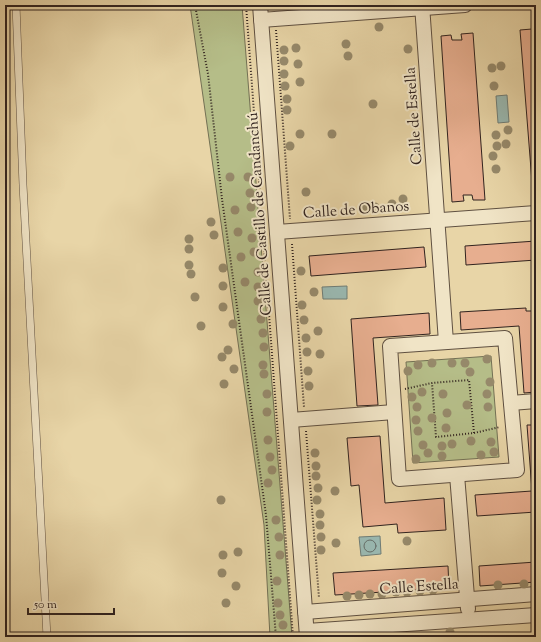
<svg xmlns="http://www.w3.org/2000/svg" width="541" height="642" viewBox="0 0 541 642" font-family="'Sorts Mill Goudy',serif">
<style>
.green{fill:#b5bd88;stroke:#737054}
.water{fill:#99b7af;stroke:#6f7c75}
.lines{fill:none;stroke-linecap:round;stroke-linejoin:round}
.shore{stroke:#656d67;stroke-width:1}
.building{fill:#e7ae8f;stroke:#31231f}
.service-casing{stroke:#5f5041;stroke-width:8}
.minor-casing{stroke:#5f5041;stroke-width:16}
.path{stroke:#31231f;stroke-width:2;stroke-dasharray:1 2;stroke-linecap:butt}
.service{stroke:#f0e4c6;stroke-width:7}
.minor{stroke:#f0e4c6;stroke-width:14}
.tree{fill:#96896a}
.labels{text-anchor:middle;stroke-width:4;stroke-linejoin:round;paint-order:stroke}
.street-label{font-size:15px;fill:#31231f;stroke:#f0e4c6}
</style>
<rect width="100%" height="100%" fill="#e8d5a7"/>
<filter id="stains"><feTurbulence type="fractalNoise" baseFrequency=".005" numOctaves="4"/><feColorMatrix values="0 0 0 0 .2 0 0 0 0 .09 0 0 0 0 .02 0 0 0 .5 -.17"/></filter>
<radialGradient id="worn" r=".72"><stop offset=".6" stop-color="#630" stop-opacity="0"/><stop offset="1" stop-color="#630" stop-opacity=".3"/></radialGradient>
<g class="green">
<path d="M190,5h52l50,632h-22l-6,-112z"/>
<path d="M491,356l8,101 -86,6 -7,-101z"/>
</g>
<g class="water">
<path d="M507,95l2,27 -11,1 -2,-27z"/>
<path d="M347,286v13h-24l-1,-12z"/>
<path d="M380,536l1,18 -20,2 -2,-19z"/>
</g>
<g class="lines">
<circle class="shore" cx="370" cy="546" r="6"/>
</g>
<g class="building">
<path d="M532,29l1,5h3v161h-3l-13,-165z"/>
<path d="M473,33l12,167h-12l-1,-5h-9l1,6 -12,1 -11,-166 10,-1 1,5h10l-1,-6z"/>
<path d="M536,241v19l-70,5 -1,-19z"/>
<path d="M424,247l2,20 -115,9 -2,-20z"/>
<path d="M526,308v3h7l1,14h2v67l-12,1 -5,-67 -58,4 -1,-18z"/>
<path d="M429,313l1,21 -57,4 5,67 -21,1 -6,-87z"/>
<path d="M527,425h9v87l-59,4 -2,-21 57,-4z"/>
<path d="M380,436l5,67 59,-5 2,32 -48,3 -1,-9 -34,3 -4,-42 -8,1 -4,-48z"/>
<path d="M536,562v20l-56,4 -1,-20z"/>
<path d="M448,566l1,22 -114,7 -2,-22z"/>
</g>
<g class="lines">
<defs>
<path id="service" d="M16,5l7,180 24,452"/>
<g id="minor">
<path d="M260,5l47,632"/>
<path d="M422,5l24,337"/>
<path d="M261,20l204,-15"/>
<path d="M277,232l259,-19"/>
<path d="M505,338l12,132 -118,9 -9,-133z"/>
<path d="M511,403l25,-2"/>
<path d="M291,420l103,-8"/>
<path d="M457,475l11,134"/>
<path d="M305,612l231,-18"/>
<path d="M307,631l229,-16"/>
</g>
</defs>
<use href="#service" class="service-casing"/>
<use href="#minor" class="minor-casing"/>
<g class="path">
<path d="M195,5l13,69 14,125 44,316 10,122"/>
<path d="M246,5l47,632"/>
<path d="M276,30l14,189"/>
<path d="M292,244l12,163"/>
<path d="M405,389l27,-6 37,-3 5,53 -38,4 -4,-54"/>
<path d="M306,431l13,167"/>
<path d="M474,433l26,-6"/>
</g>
<use href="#service" class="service"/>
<use href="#minor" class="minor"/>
</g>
<g class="tree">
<circle cx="379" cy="27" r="4.5"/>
<circle cx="346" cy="44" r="4.5"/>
<circle cx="296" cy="48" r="4.5"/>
<circle cx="408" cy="49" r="4.5"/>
<circle cx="284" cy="50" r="4.5"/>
<circle cx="348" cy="56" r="4.5"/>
<circle cx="284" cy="61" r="4.5"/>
<circle cx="298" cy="64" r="4.5"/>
<circle cx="501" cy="66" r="4.5"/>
<circle cx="492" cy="68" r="4.5"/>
<circle cx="284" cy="74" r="4.5"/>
<circle cx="300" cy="82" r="4.5"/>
<circle cx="285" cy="86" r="4.5"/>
<circle cx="494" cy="86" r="4.5"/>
<circle cx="287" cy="99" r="4.5"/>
<circle cx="373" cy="104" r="4.5"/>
<circle cx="287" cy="110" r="4.5"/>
<circle cx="508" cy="130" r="4.5"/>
<circle cx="300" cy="134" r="4.5"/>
<circle cx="332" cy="134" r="4.5"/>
<circle cx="496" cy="135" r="4.5"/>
<circle cx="506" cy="144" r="4.5"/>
<circle cx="290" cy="146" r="4.5"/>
<circle cx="497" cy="146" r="4.5"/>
<circle cx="493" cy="156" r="4.5"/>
<circle cx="496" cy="169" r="4.5"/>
<circle cx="230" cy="177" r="4.5"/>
<circle cx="248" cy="177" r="4.5"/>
<circle cx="306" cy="192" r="4.5"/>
<circle cx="250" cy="193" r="4.5"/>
<circle cx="403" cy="199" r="4.5"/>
<circle cx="392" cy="204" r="4.5"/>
<circle cx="251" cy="207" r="4.5"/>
<circle cx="365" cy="207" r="4.5"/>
<circle cx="375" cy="207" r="4.5"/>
<circle cx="235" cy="210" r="4.5"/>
<circle cx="211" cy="222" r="4.5"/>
<circle cx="238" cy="232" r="4.5"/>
<circle cx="214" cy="235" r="4.5"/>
<circle cx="252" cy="238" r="4.5"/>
<circle cx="189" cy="239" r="4.5"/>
<circle cx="189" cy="249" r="4.5"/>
<circle cx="254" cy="252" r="4.5"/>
<circle cx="241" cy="257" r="4.5"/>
<circle cx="189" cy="265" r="4.5"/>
<circle cx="223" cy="268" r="4.5"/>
<circle cx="301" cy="271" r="4.5"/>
<circle cx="258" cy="272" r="4.5"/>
<circle cx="191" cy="274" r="4.5"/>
<circle cx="245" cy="282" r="4.5"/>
<circle cx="223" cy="286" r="4.5"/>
<circle cx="258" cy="287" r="4.5"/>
<circle cx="314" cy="292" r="4.5"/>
<circle cx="195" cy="297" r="4.5"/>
<circle cx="258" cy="301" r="4.5"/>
<circle cx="302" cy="305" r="4.5"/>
<circle cx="223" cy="307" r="4.5"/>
<circle cx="261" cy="319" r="4.5"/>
<circle cx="304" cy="320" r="4.5"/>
<circle cx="233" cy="324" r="4.5"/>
<circle cx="201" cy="326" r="4.5"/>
<circle cx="318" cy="331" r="4.5"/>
<circle cx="263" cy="333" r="4.5"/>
<circle cx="306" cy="338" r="4.5"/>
<circle cx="264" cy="347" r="4.5"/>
<circle cx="228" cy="350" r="4.5"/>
<circle cx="307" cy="352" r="4.5"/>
<circle cx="320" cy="354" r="4.5"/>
<circle cx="222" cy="357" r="4.5"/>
<circle cx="487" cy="359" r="4.5"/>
<circle cx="432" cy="363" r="4.5"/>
<circle cx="452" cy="363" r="4.5"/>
<circle cx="465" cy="363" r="4.5"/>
<circle cx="263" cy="365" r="4.5"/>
<circle cx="418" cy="365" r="4.5"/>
<circle cx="234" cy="369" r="4.5"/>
<circle cx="308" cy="371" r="4.5"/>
<circle cx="408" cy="371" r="4.5"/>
<circle cx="470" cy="372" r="4.5"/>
<circle cx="264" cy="374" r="4.5"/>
<circle cx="490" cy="382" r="4.5"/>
<circle cx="224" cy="384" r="4.5"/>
<circle cx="309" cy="386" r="4.5"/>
<circle cx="422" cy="392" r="4.5"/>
<circle cx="267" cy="394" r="4.5"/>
<circle cx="443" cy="394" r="4.5"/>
<circle cx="487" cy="394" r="4.5"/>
<circle cx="412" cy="397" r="4.5"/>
<circle cx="467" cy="405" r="4.5"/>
<circle cx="417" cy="407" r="4.5"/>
<circle cx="488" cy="407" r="4.5"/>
<circle cx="267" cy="412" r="4.5"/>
<circle cx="447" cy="413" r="4.5"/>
<circle cx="432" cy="418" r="4.5"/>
<circle cx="416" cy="420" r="4.5"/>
<circle cx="446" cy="428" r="4.5"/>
<circle cx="418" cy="431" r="4.5"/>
<circle cx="268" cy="440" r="4.5"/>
<circle cx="471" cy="441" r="4.5"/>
<circle cx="491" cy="442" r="4.5"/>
<circle cx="452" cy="444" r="4.5"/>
<circle cx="423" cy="445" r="4.5"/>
<circle cx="442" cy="446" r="4.5"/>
<circle cx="494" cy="452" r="4.5"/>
<circle cx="315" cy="453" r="4.5"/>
<circle cx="428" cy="453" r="4.5"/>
<circle cx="481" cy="455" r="4.5"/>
<circle cx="442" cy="456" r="4.5"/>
<circle cx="270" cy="457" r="4.5"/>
<circle cx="416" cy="459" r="4.5"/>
<circle cx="316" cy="466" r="4.5"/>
<circle cx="272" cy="470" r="4.5"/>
<circle cx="316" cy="476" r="4.5"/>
<circle cx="268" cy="483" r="4.5"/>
<circle cx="318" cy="488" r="4.5"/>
<circle cx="335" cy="491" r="4.5"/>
<circle cx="221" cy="500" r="4.5"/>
<circle cx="317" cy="500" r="4.5"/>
<circle cx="320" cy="514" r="4.5"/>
<circle cx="276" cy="520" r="4.5"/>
<circle cx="320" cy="525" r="4.5"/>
<circle cx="279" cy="537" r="4.5"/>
<circle cx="321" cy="537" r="4.5"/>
<circle cx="407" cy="541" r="4.5"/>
<circle cx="336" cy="543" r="4.5"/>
<circle cx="321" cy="550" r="4.5"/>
<circle cx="238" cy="552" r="4.5"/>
<circle cx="223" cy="555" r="4.5"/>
<circle cx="280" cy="555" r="4.5"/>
<circle cx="222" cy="573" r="4.5"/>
<circle cx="277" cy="581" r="4.5"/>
<circle cx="524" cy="584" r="4.5"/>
<circle cx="498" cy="585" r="4.5"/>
<circle cx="236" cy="586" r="4.5"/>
<circle cx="433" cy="590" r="4.5"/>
<circle cx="420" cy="591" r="4.5"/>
<circle cx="396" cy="592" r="4.5"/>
<circle cx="407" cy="592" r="4.5"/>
<circle cx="370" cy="594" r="4.5"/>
<circle cx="382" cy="594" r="4.5"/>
<circle cx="359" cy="595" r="4.5"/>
<circle cx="347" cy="596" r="4.5"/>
<circle cx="226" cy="603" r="4.5"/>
<circle cx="278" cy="603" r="4.5"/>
<circle cx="280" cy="615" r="4.5"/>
<circle cx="283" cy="625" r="4.5"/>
<circle cx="450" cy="632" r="4.5"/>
</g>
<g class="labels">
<g class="street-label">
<text transform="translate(413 116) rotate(-94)" y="5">Calle de Estella</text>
<text transform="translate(356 209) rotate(-4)" y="5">Calle de Obanos</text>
<text transform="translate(259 214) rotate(-94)" y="5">Calle de Castillo de Candanchú</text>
<text transform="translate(419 586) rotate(-4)" y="5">Calle Estella</text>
</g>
</g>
<rect width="541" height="642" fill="none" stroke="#e8d5a7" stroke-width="20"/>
<rect x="6" y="6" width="529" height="630" fill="none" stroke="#31231f" stroke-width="2"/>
<rect x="10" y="10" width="521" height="622" fill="none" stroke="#31231f"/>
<path d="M28 608v6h86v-6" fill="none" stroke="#31231f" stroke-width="2"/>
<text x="34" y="608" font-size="12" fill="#31231f" stroke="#f0e4c6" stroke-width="3" paint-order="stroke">50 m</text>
<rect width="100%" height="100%" filter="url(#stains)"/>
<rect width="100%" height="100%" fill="url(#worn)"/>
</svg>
